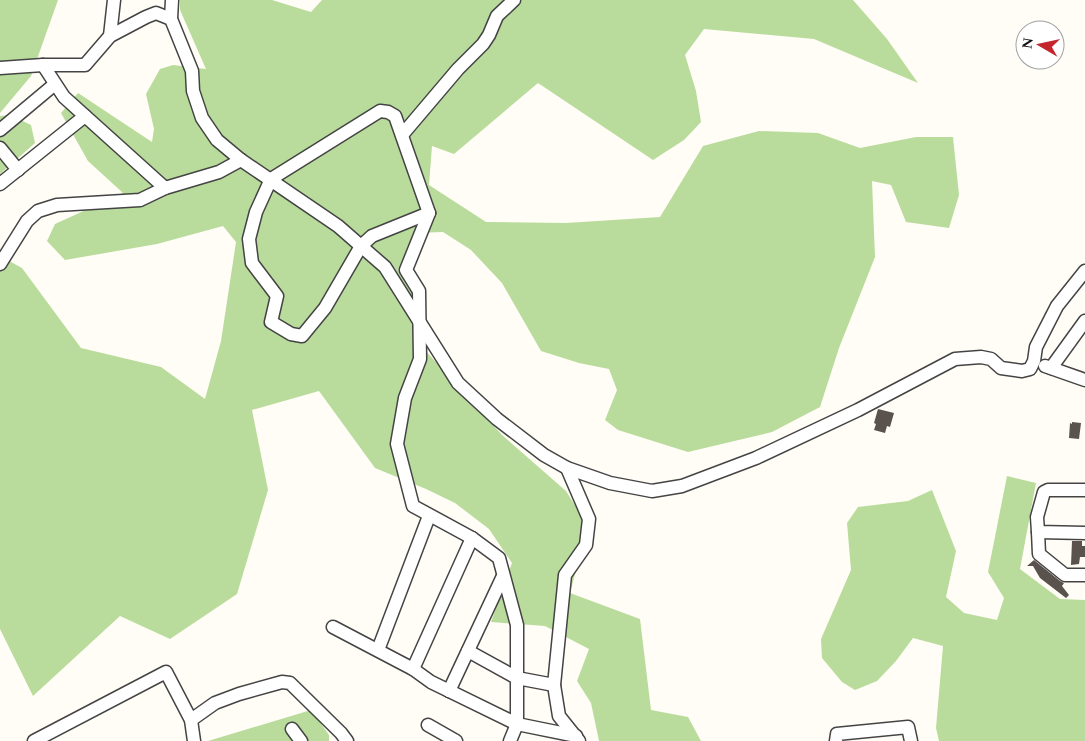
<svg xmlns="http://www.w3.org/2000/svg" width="1085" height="741" viewBox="0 0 1085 741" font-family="Spectral,serif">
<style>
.forest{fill:#b9dc9c}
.building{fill:#5a524d}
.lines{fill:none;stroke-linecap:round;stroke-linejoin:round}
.minor-casing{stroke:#444;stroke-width:15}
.minor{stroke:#fff;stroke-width:12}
</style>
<rect width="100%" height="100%" fill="#fffdf5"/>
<g class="forest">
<path d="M0,0h58l-27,76 -31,37z"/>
<path d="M180,0h92l39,12 11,-12h531l34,39 31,44 -104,-44 -110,-10 -19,26 11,36 5,31 -17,18 -31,20 -115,-77 -84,71 -22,-8 -3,39 57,37 80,1 94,-6 43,-71 56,-15 59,2 42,15 56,-11h37l6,58 -10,33 -43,-6 -15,-37 -19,-4 3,76 -36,91 -19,59 -48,25 -84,20 -70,-22 -13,-10 12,-30 -8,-21 -30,-6 -38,-12 -39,-68 -31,-33 -28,-18 -28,1 -17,37 21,34 -5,34 88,97 64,56 22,35 -18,67 70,26 11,91 37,7 13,24h-102l-8,-38 -14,-22 12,-32 -44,-23 -54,-4 21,-59 -23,-34 -34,-26 -29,-14 -51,-21 -56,-77 -67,19 16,80 -31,104 -67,45 -50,-23 -87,80 -33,-67v-373l22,12 59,80 80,19 44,32 16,-58 15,-99 -13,-16 -66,18 -92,16 -18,-19 8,-17 68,-31 -35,-32 -27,-48 17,-20 74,49 2,-13 -8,-35 14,-25 13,-4 33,4 -26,-59z"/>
<path d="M10,115l21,10 4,18 -35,31v-58z"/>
<path d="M1007,476l29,7 -16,86 40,30 25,1v141h-146l-3,-13 7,-82 -30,-8 -17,23 -19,20 -22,9 -13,-8 -20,-24 -1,-19 30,-69 -4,-47 11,-16 50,-6 24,-11 24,61 -10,46 18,16 33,7 7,-22 -16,-26z"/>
<path d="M311,710l18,25v6h-121z"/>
</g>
<g class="building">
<path d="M878,409l16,4 -4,14 -3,-1 -2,7 -11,-3 2,-6 -2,-1z"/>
<path d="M1072,422l9,1 -2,16 -10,-1 1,-15 2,1z"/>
<path d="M1072,541h10v5h3v11h-5l-1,7 -8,1z"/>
<path d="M1034,560l26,21 4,2 -2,3 7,9 -3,3 -26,-20 -7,-12h-6z"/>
</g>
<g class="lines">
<defs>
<g id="minor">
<path d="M172,0l-1,19 21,52 1,20 9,27 15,22 24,20 97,66 47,41 73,116 39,36 47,36 23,13 43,15 42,8 30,-5 74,-28 102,-48 97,-51 26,-2 10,2 10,9 21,3 8,-2 4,-8 2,-14 21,-41 28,-35"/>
<path d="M110,36l4,-36"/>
<path d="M43,65l21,32 101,91"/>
<path d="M0,68l43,-3h42l25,-29 36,-19 10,-4 15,6"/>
<path d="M380,111l8,1 7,4 34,97 -57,23 -11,10 -36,62 -23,28 -11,-2 -20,-12 6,-26 -25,-33 -3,-24 7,-27 15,-33z"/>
<path d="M0,130l55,-46"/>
<path d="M402,135l56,-66 25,-25 6,-9 8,-19 17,-16"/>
<path d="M0,148l18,22"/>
<path d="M0,184l85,-68"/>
<path d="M429,213l-23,57 13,21 1,68 -15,39 -8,46 16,62 59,32 27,20 18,67v99l-7,17"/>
<path d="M0,264l27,-43 11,-10 19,-6 83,-5 25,-12 54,-16 22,-12"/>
<path d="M1045,366l40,14"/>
<path d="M1051,368l34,-47"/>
<path d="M567,468l22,51 -3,26 -21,30 -11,110 5,31 20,25"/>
<path d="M1085,490h-37l-4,2 -7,25 1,15 47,1"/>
<path d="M1038,532l1,22 26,21h20"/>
<path d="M333,627l80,42 18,13 86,42 59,12"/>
<path d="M378,650l51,-134"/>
<path d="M468,651l49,27 37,7"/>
<path d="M413,669l59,-131"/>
<path d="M449,691l54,-115"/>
<path d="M191,720l24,-17 24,-9 43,-12 8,1 51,50 6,8"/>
<path d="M428,725l28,16"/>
<path d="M292,729l9,12"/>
<path d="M34,741l132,-69 25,48 3,21"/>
<path d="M836,741l1,-7 71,-7 3,14"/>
</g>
</defs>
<use href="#minor" class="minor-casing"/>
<use href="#minor" class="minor"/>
</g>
<g transform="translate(1040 45) rotate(279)"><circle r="24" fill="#ffffff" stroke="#a0a0a0"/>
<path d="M0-4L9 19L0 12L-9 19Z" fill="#c4262e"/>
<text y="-8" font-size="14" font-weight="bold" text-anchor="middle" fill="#111111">N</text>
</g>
</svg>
